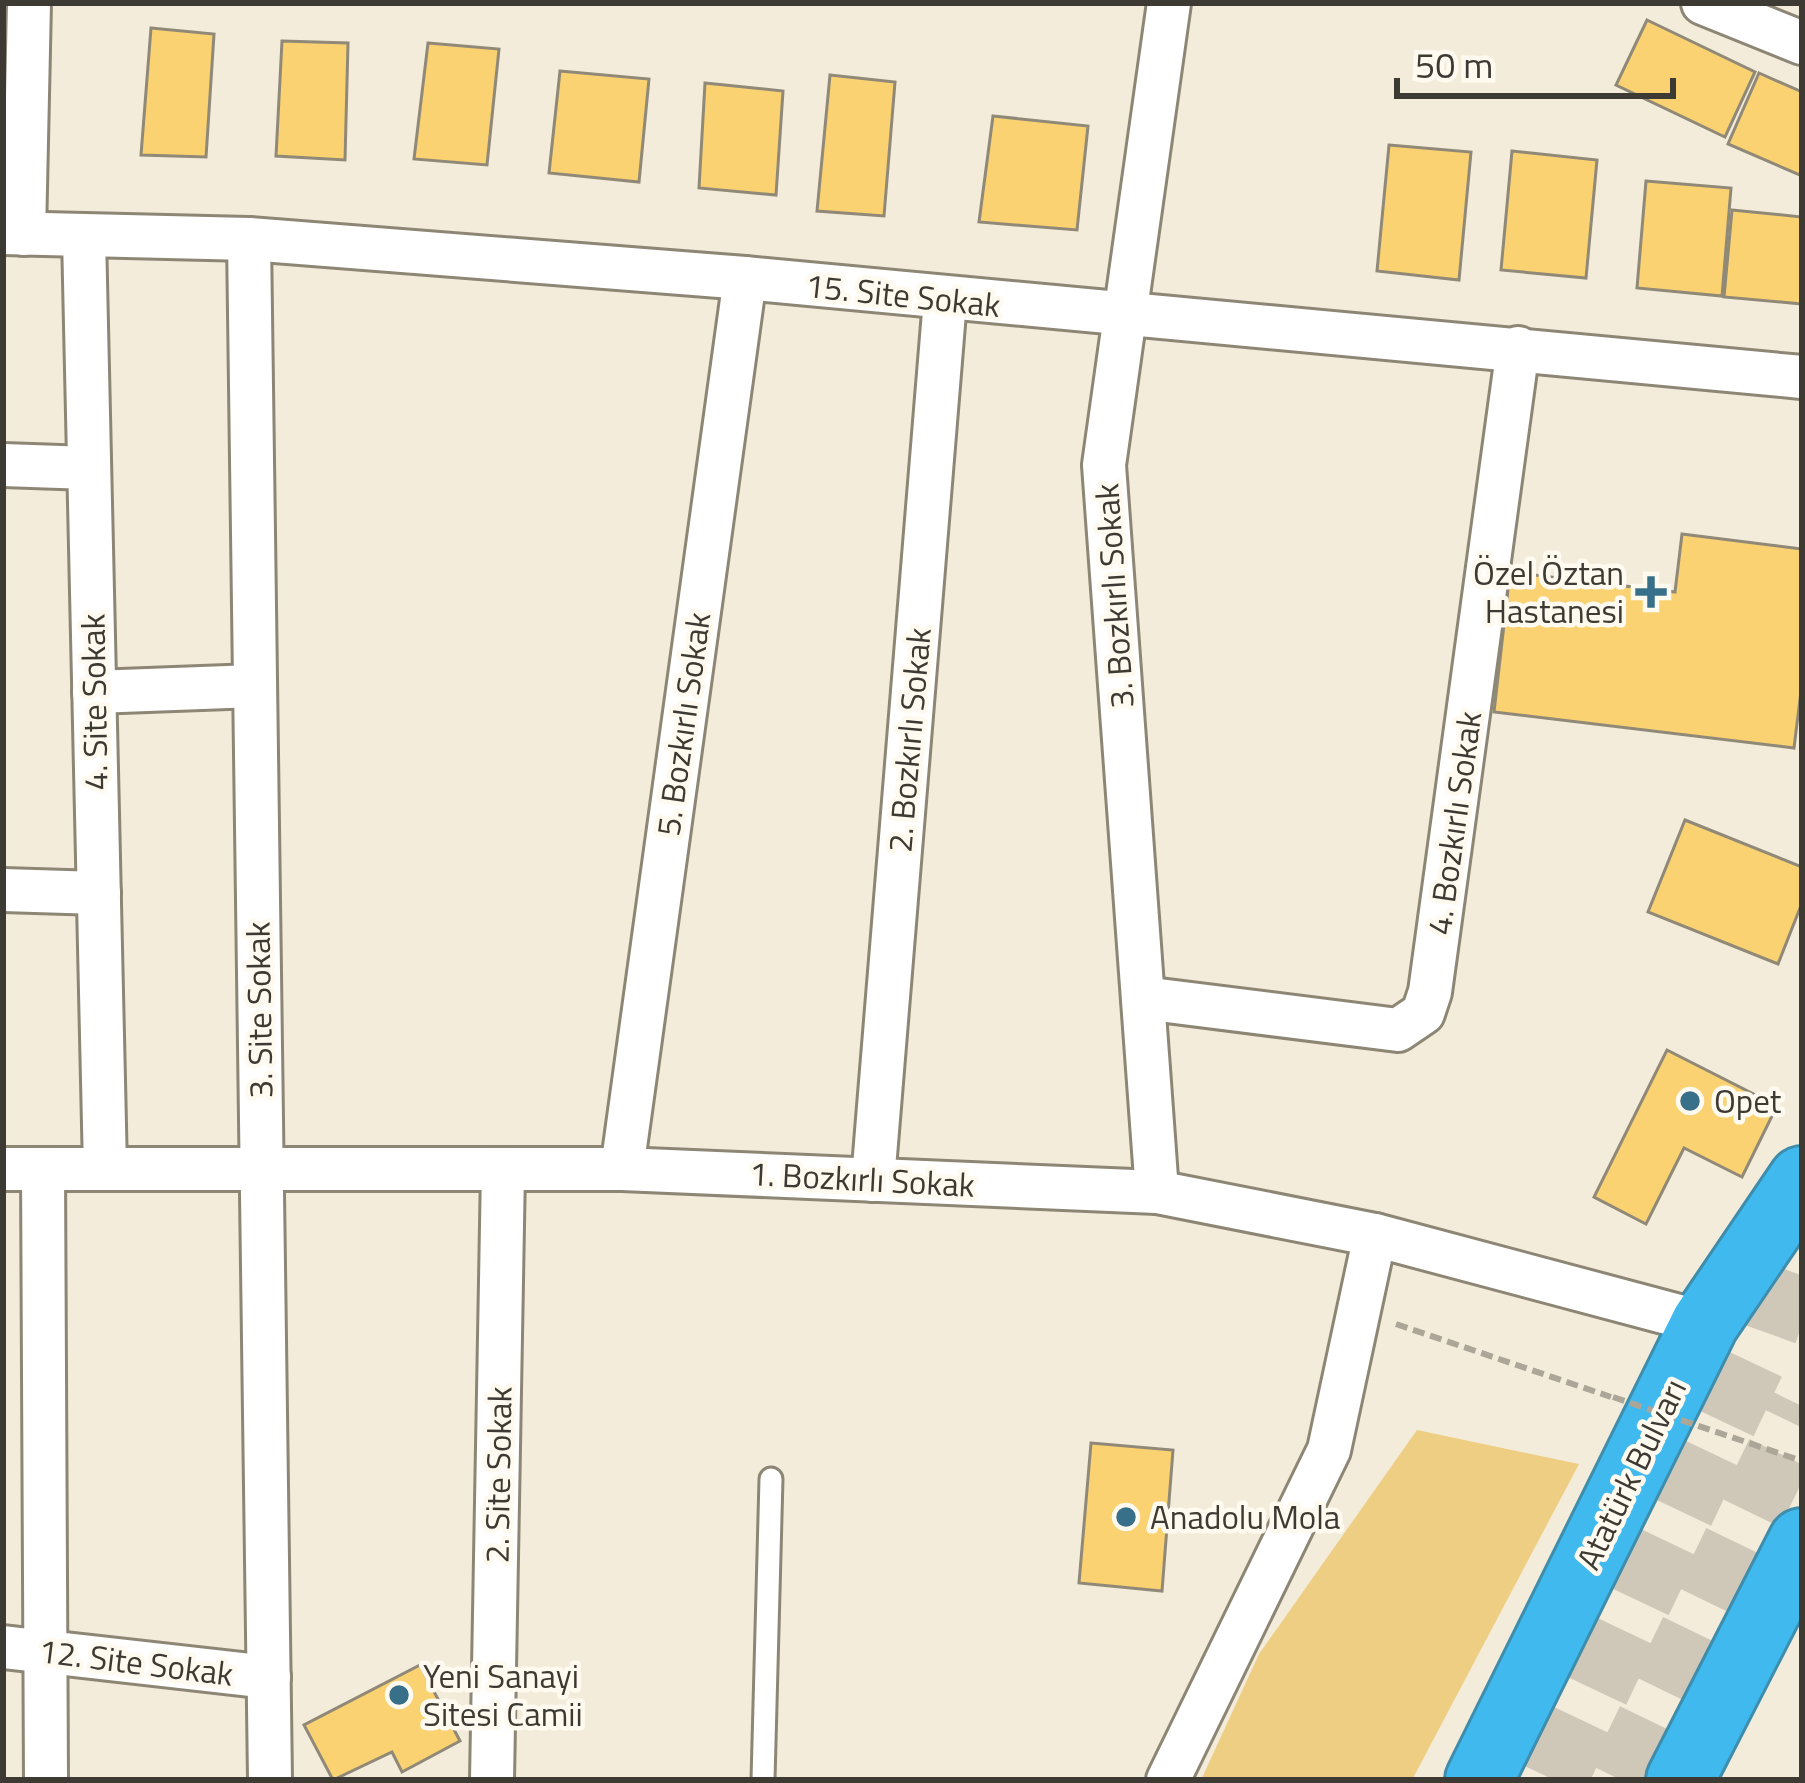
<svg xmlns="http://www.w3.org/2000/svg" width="1805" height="1783" viewBox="0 0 1805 1783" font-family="'Titillium Web',sans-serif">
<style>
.green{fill:#eece83}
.building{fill:#fad271;stroke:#908978;stroke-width:3}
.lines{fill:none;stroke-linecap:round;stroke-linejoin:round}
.highway-tunnel{stroke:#cfc8b9;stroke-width:66;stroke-dasharray:66 33;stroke-linecap:butt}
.lane-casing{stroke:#8d8675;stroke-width:27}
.street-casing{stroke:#8d8675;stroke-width:48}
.highway-casing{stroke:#3e8dad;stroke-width:72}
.path{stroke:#aca698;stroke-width:6;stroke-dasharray:12 6;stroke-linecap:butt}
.lane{stroke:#fff;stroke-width:21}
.street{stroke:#fff;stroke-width:42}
.highway{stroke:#3fb9ee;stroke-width:66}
.path-bridge{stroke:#aca698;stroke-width:6;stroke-dasharray:12 6;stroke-linecap:butt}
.poi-dot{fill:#38708a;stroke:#fffaef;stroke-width:4.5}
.labels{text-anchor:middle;stroke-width:9;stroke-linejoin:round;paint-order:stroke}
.street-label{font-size:33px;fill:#3d3a33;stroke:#fffaef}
.poi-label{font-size:33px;fill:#3d3a33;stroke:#fffaef;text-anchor:start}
</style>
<rect width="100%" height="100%" fill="#f4ecda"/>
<path class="green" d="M1417,1430l162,34 -167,316h-211l58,-126z"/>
<g class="building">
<path d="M1647,20l108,52 -30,65 -109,-52z"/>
<path d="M151,28l63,6 -8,123 -65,-2z"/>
<path d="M282,41l66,2 -3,117 -69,-4z"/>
<path d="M428,43l71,6 -12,116 -73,-6z"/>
<path d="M560,71l89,8 -10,103 -90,-9z"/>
<path d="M1759,73l43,19v84l-74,-32z"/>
<path d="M830,75l65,7 -11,134 -67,-5z"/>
<path d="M705,83l78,8 -7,104 -77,-7z"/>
<path d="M993,116l95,10 -11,104 -98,-8z"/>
<path d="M1389,145l82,7 -12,128 -82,-9z"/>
<path d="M1512,151l85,9 -11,118 -85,-8z"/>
<path d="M1646,181l85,7 -9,108 -85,-8z"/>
<path d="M1732,210l70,7v87l-78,-7z"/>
<path d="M1682,534l120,15v134l-8,65 -300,-36 16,-140 165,20z"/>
<path d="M1685,820l117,47v36l-24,61 -130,-52z"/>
<path d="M1667,1050l110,56 -35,71 -58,-29 -38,76 -52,-27z"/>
<path d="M1091,1443l82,7 -11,141 -83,-8z"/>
<path d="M420,1665l40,76 -58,31 -10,-20 -59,28 -29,-55z"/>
</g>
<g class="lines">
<g class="highway-tunnel">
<path d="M1554,1780l204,-430 44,-123"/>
<path d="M1621,1780l181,-374"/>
</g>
<defs>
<path id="lane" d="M763,1780l8,-301"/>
<g id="street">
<path d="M1703,3l99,40"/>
<path d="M3,233l246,6 496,39 1057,99"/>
<path d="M24,234l5,-231"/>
<path d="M84,236l21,933"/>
<path d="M249,239l21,1541"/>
<path d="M3,465l86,3"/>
<path d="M94,692l161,-6"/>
<path d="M3,890l96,3"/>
<path d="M1143,998l255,32 25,-17 7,-21 88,-644"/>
<path d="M3,1169h619l535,23 218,43 330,88"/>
<path d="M43,1169l3,611"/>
<path d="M622,1169l123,-891"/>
<path d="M873,1180l72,-880"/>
<path d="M1157,1192l-53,-727 65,-462"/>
<path d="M3,1647l266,30"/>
<path d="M492,1780l11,-610"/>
<path d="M1168,1780l161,-330 46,-215"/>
</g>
<g id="highway">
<path d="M1479,1780l226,-457 97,-143"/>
<path d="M1680,1780l122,-238"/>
</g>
</defs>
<use href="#lane" class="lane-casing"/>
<use href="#street" class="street-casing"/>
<use href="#highway" class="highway-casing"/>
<path class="path" d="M1396,1324l215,73"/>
<use href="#lane" class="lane"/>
<use href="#street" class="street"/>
<use href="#highway" class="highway"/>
<path class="path-bridge" d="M1613,1397l189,64"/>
</g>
<g class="poi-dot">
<path d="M1645 574h12v12h12v12h-12v12h-12v-12h-12v-12h12z"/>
<circle cx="1690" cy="1101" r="12"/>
<circle cx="1126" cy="1517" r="12"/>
<circle cx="399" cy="1695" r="12"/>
</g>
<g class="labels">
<g class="street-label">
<text transform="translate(903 295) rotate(6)" y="12">15. Site Sokak</text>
<text transform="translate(1114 596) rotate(-94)" y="12">3. Bozkırlı Sokak</text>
<text transform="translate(94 702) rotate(-91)" y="12">4. Site Sokak</text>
<text transform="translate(683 724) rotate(-82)" y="12">5. Bozkırlı Sokak</text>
<text transform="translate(909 740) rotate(-85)" y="12">2. Bozkırlı Sokak</text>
<text transform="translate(1454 823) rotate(-82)" y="12">4. Bozkırlı Sokak</text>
<text transform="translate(259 1010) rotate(-91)" y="12">3. Site Sokak</text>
<text transform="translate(862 1179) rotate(3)" y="12">1. Bozkırlı Sokak</text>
<text transform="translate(1631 1474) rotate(-64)" y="12">Atatürk Bulvarı</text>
<text transform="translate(498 1475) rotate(-89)" y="12">2. Site Sokak</text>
<text transform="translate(136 1662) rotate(7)" y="12">12. Site Sokak</text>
</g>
<g class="poi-label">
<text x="1624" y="585" text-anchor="end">Özel Öztan<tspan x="1624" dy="38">Hastanesi</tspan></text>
<text x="1714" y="1113">Opet</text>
<text x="1150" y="1529">Anadolu Mola</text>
<text x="423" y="1688">Yeni Sanayi<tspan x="423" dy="38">Sitesi Camii</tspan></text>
</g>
</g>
<rect width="1805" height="1783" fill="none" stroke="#3d3a33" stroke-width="12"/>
<path d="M1397 78v18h276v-18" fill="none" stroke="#3d3a33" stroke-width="6"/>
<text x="1415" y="78" font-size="36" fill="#3d3a33" stroke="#fffaef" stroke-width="9" paint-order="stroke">50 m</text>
</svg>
